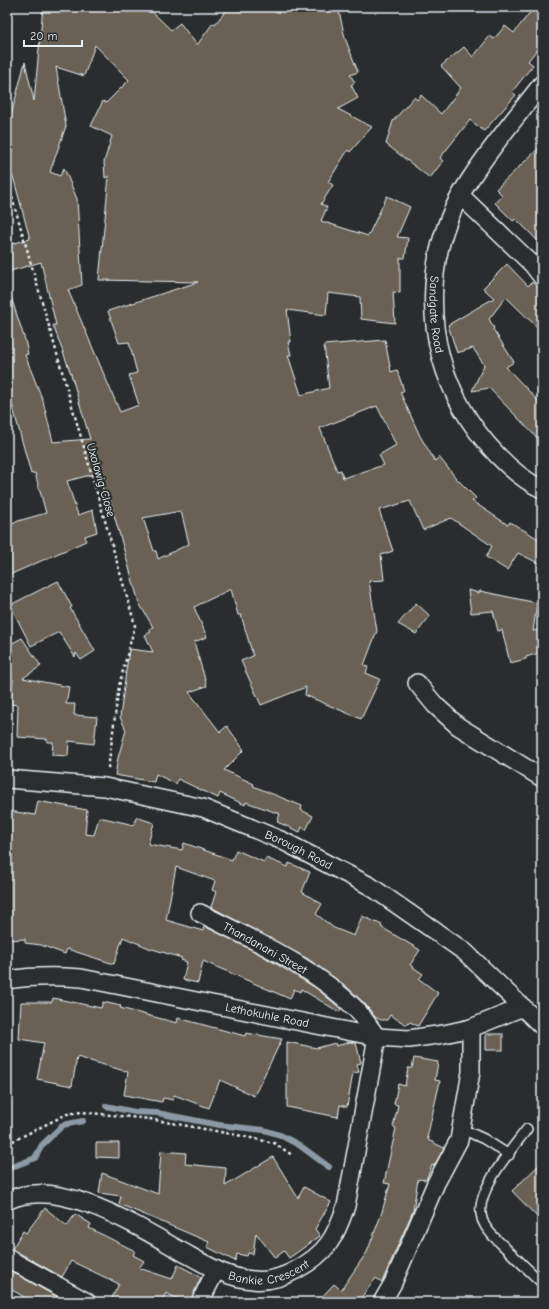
<svg xmlns="http://www.w3.org/2000/svg" width="549" height="1309" viewBox="0 0 549 1309" font-family="'Comic Neue',sans-serif">
<style>
.lines{fill:none;stroke-linecap:round;stroke-linejoin:round}
.stream{stroke:#8b9aa6;stroke-width:6}
.building{fill:#6b6152;stroke:#e8f1f8;fill-rule:evenodd}
.service-casing{stroke:#e8f1f8;stroke-width:12}
.minor-casing{stroke:#e8f1f8;stroke-width:20}
.path{stroke:#e8f1f8;stroke-width:2.5;stroke-dasharray:3 3;stroke-linecap:butt}
.service{stroke:#2a2d2e;stroke-width:9}
.minor{stroke:#2a2d2e;stroke-width:17}
.labels{text-anchor:middle;stroke-width:4;stroke-linejoin:round;paint-order:stroke}
.street-label{font-size:12px;fill:#e8f1f8;stroke:#2a2d2e}
</style>
<rect width="100%" height="100%" fill="#2a2d2e"/>
<filter id="ink" filterUnits="userSpaceOnUse"><feTurbulence type="fractalNoise" baseFrequency=".025" numOctaves="2"/><feDisplacementMap in="SourceGraphic" scale="8" xChannelSelector="R" yChannelSelector="G"/><feConvolveMatrix kernelMatrix="1 2 1 2 8 2 1 2 1" color-interpolation-filters="sRGB"/></filter>
<g filter="url(#ink)">
<g class="lines">
<g class="stream">
<path d="M106,1106l29,6 22,1 62,12 45,5 16,5 19,10 30,22"/>
<path d="M7,1169l28,-11 7,-13 21,-20 20,-4"/>
</g>
</g>
<g class="building">
<path d="M43,7h104l24,23 9,-7 17,22 16,-22 2,1 14,-17h109l7,31 13,34 -8,3 5,7 -4,3 7,13 -20,11 34,18 -22,25 -2,-2 -20,32 5,3 -12,19 6,3 -6,14 47,15 19,-40 23,11 -13,30 11,1 -3,20h-5v35l-7,-1 2,31 -34,-4 -1,-22 -32,-4 -2,22 -39,-5 4,32h-3l3,13h-3l13,40 28,-7 -5,-43 61,-5 6,32 6,-2 7,21 -4,1 20,44 15,25 4,-4 17,21 20,20 -4,3 36,24 2,-3 32,19v24l-24,-12 -11,17 -21,-13 6,-11 -41,-28 -28,12 -13,-29 -31,9 14,41 -12,4 3,25 -15,1 8,50 -13,34 4,2 -2,6 14,6 -19,40 -56,-24 1,-8 -45,18 -20,-44 12,-5 -12,-41h-3l-7,-26 -37,18 13,30 -13,5 13,44 -18,6 31,40 7,-6 17,24 -20,20 30,14 -1,2 49,20 -1,4 12,6 -7,14 -4,-3 -2,5 -23,-10 3,-8 -34,-12 -1,3 -25,-12 -2,5 -40,-19 -2,5 -20,-10 -2,8 -39,-7 3,-17 8,-28 -6,-13 9,-68 24,3 -8,-17 6,-3 -2,-3 4,-2 -14,-24 -30,-106h-4l-7,-24 -31,8 11,34 15,-5 4,22 -12,4 1,5 -79,35v-49l11,-6 28,-8 -11,-40 -4,1 -19,-70 -5,3v-113h3l15,46 3,14 -3,1 18,46 10,41 37,-3 -19,-65 -18,-49h3l-15,-63 -34,10v-27l23,-6 -16,-59 -7,-17v-32l18,-69 9,39zM95,45l34,35 -23,23 -3,-2 -12,25 21,10 -8,26 1,16 4,-2 -10,104 99,2 -90,29 11,32 10,-1 8,31 -8,2 10,30 -19,7 -52,-122 14,-5 -5,-86 -13,-31 -4,8 -10,-4 16,-46 -10,-59 28,9zM377,406l19,39 -17,10 5,10 -41,13 -2,-8 -4,1 -17,-43zM181,511l8,33 -31,15 -2,-8h-2l-11,-33z"/>
<path d="M534,7h8v36l-14,18 5,4 -21,27 4,3 -32,36 -14,-11 -30,38 3,3 -13,17 -44,-34 7,-23 21,-24 3,3 4,-5 20,19 20,-26 -20,-22 23,-19 9,10 17,-21 4,3 11,-13 9,7z"/>
<path d="M542,145v100l-26,-26 -3,2 -18,-18 7,-8 -6,-6z"/>
<path d="M507,264l21,22 4,-4 10,10v40l-36,-35 -17,22 5,9 -1,1 21,33 -8,5 36,38v38l-53,-55 -17,3 12,-26 -11,-17 -16,5 -9,-28 46,-27 -11,-10z"/>
<path d="M58,581l14,26 -2,1 25,43 -14,9 -5,-7 -1,4 -16,-25 -28,14 -21,-41z"/>
<path d="M468,590l11,3 1,-2 57,12 -4,28 9,-2v23l-16,5v2l-16,4 -8,-33 -4,1 -5,-20 -22,2z"/>
<path d="M416,603l14,13 -14,18 -18,-10z"/>
<path d="M22,638l19,28 -18,12 46,9 -3,17h9l-1,11 23,2 -3,27 -25,-3 -1,15 -16,-1 1,-13h-6v-3l-30,-2 1,-32 -8,-1 3,-25 -6,3v-36z"/>
<path d="M38,801l49,9 -2,24 9,1 5,-18 35,8 2,-8 18,6 -6,21 34,6 2,-7 48,17 4,-10 28,12 2,-4 22,9 1,-4 21,9 -8,20 20,12 -6,10 18,14 20,8 8,-20 20,9 -1,2 39,23 -10,15 13,9 -4,5 19,14 -20,33 -8,-4 -3,3 -17,-10 -3,5h-6l-6,-3 -10,-13 -19,-18 -38,-27 -97,-52 5,-15 -4,-2 3,-9 -39,-14 -10,53 37,11 1,-5 54,27 58,35 25,21 -2,3 -38,-23 -1,3 -6,-3 -4,10 -87,-38 -5,22 -15,-3 4,-18 -6,-2 1,-2 -33,-10 -26,-11 -9,27 -47,-15 -2,5 -24,-9 -16,-2v-4l-18,1v-112l2,-17 26,4z"/>
<path d="M53,998l48,10 2,-6 18,4 -1,2 57,15 1,-5 67,18 1,-3 36,6 -28,57 -34,-16 -11,28 -35,-13 -1,5 -10,-2 -1,4 -38,-7 4,-23 -51,-15 -5,29 -35,-7 7,-36 -25,-4 2,-37h31z"/>
<rect x="486" y="1034" width="17" height="16"/>
<path d="M287,1042l30,6 18,-5 1,3 14,-4 6,1 5,20 -4,1 2,8 -6,1 -6,34 -7,-2 -2,12 -51,-10z"/>
<path d="M414,1058l24,4 -3,18 5,1 -13,57h2l-1,2 16,8 -10,18 -2,-1 -6,15 -8,-1 -5,32 -31,71 -6,-4 -18,24h-41l17,-18 7,6 26,-38 14,-37 9,-31 -6,-1 12,-55 -3,-1 5,-22 -4,-1 4,-20 7,2 3,-18h4z"/>
<path d="M96,1143h23v15l-23,-1z"/>
<path d="M161,1151l25,2 -1,11 41,4 -1,18 48,-29 25,41 6,-11 27,15 -16,27 5,7 -31,22 -5,-7 -9,7 -19,-25 -3,21 -5,-1 -1,3 -10,-2 -2,7 -28,-14 2,-5 -90,-38 2,-8 -22,-3 3,-20 56,21z"/>
<path d="M542,1162v60l-30,-31z"/>
<path d="M45,1208l22,18 8,-12 16,10 -2,4 46,23 -2,4 11,6 -5,7 33,11 6,-14 23,12 -11,25h-6l-18,-9 -5,9h-51l9,-18 -48,-23 -9,16 -50,-28 11,-18 3,2z"/>
<path d="M7,1269l59,33h-33l-26,-15z"/>
</g>
<g class="lines">
<defs>
<g id="service">
<path d="M462,1129l22,10 25,16"/>
<path d="M527,1129c-14,19 -50,60 -46,85 1,9 6,15 12,22l49,47"/>
</g>
<g id="minor">
<path id="s1" d="M542,84c-25,32 -51,63 -73,97 -45,68 -47,157 -7,227 17,30 48,66 80,81"/>
<path d="M461,196l71,68 10,13"/>
<path d="M417,683l18,22 23,21 84,52"/>
<path id="s2" d="M7,779l98,8 98,21 80,33 87,45 95,66 77,74"/>
<path id="s3" d="M7,980c25,-4 49,-4 74,-2l296,59 32,2 35,-5 27,-6 52,-21"/>
<path id="s4" d="M7,1201c50,-26 130,25 174,50 22,12 45,27 72,29 15,2 30,-3 43,-10 31,-17 39,-32 50,-64l31,-169c-7,-9 -13,-19 -20,-27 -44,-44 -102,-69 -157,-97"/>
<path d="M7,1258l80,44"/>
<path d="M200,1302l16,-32"/>
<path d="M382,1302l11,-19 43,-100 23,-43 12,-68v-44"/>
</g>
</defs>
<use href="#service" class="service-casing"/>
<use href="#minor" class="minor-casing"/>
<g class="path">
<path d="M7,180l128,445 -16,61 -11,83"/>
<path d="M7,1144l60,-30 14,-2 69,7 87,16 37,8 18,12"/>
</g>
<use href="#service" class="service"/>
<use href="#minor" class="minor"/>
</g>
</g>
<g class="labels">
<g class="street-label">
<text dy="4" stroke="none"><textPath href="#s1" startOffset="262">Sandgate Road</textPath></text>
<text transform="translate(101 480) rotate(74)" y="4">Uxolowig Close</text>
<text dy="4" stroke="none"><textPath href="#s2" startOffset="303">Borough Road</textPath></text>
<text transform="translate(265 948) rotate(29)" y="4">Thandanani Street</text>
<text dy="4" stroke="none"><textPath href="#s3" startOffset="264">Lethokuhle Road</textPath></text>
<text dy="4" stroke="none"><textPath href="#s4" startOffset="283">Bankie Crescent</textPath></text>
</g>
</g>
<rect width="549" height="1309" fill="none" stroke="#2a2d2e" stroke-width="24"/>
<rect x="12" y="12" width="525" height="1285" fill="none" stroke="#e8f1f8" stroke-width="1.5" filter="url(#ink)"/>
<path d="M24 40v6h58v-6" fill="none" stroke="#e8f1f8" stroke-width="2"/>
<text x="30" y="40" font-size="12" fill="#e8f1f8" stroke="#2a2d2e" stroke-width="3" paint-order="stroke">20 m</text>
</svg>
